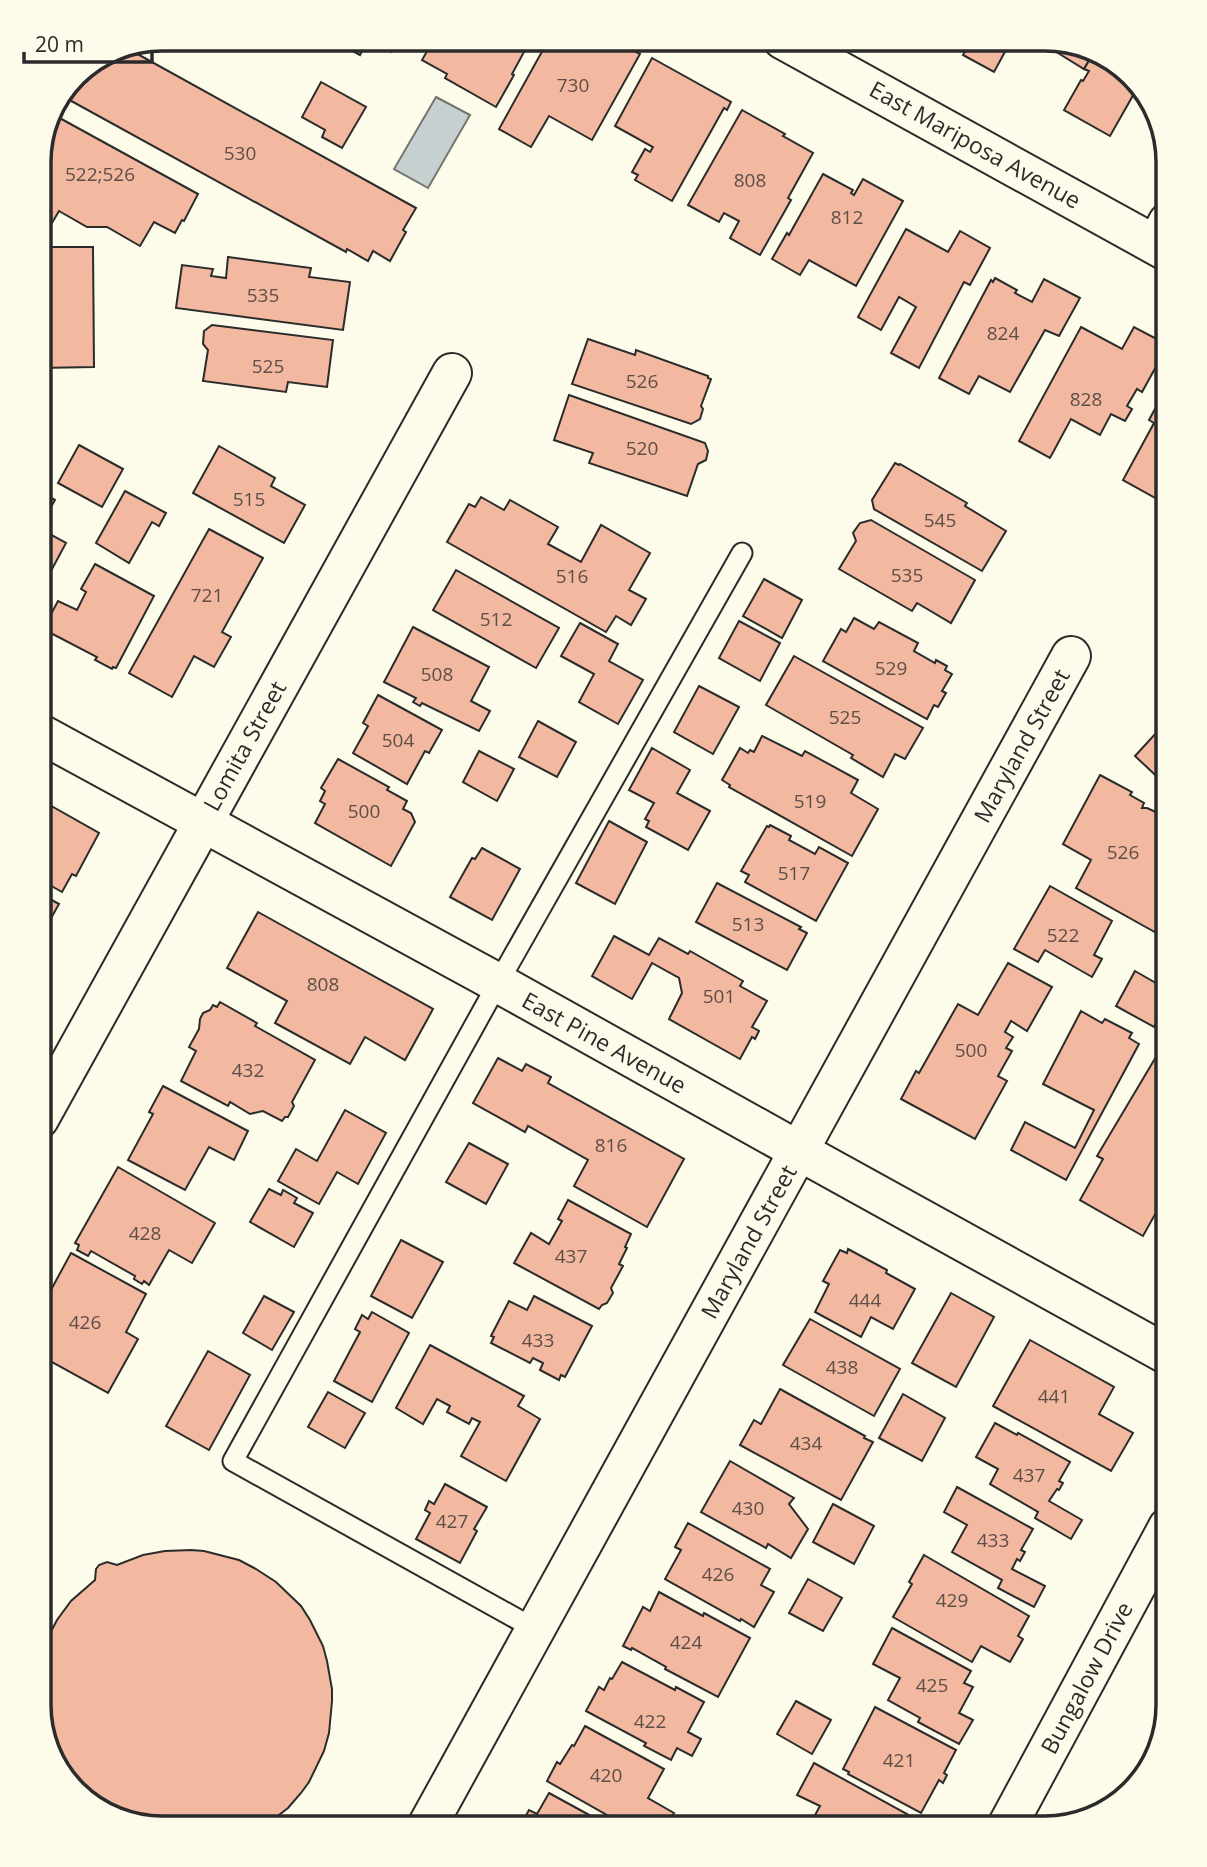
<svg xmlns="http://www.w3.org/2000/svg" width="1207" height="1867" viewBox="0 0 1207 1867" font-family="'Open Sans',sans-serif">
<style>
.water{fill:#c7d0d0;stroke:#74746e;stroke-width:2}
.building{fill:#f2b8a0;stroke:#2b2b2b;stroke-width:2}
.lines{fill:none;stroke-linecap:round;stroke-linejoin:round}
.lane-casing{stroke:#2b2b2b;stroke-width:23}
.street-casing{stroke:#2b2b2b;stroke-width:42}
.secondary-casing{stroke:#2b2b2b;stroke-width:42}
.lane{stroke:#fdfbea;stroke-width:19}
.street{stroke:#fdfbea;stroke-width:38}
.secondary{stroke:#fdfbea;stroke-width:38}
.labels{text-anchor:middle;stroke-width:5;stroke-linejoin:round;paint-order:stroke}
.number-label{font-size:19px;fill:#5d4e48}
.street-label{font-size:23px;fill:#2b2b2b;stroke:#fdfbea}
.rim{fill:none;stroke:#2b2b2b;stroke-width:3.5}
</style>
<rect width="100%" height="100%" fill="#fdfbea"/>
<path class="water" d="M436,97l34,18 -42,73 -34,-19z"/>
<g class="building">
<path d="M331,39h67l-7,13 -23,-13 -8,16z"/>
<path d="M434,39h97l-19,35 2,1 -18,32 -51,-29 2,-4 -25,-14z"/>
<path d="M549,39h42l9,5 3,-5h9l28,15 -48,86 -43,-24 -18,31 -32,-18z"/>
<path d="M917,39h22l-3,5 -3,-1 -2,4z"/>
<path d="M972,39h40l-18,33 -31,-17z"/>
<path d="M1058,40l36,12 -10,17 -31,-19z"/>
<path d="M123,46l293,162 -13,22 3,2 -16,29 -17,-10 -5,10 -21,-12 -1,3 -282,-155 11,-23 40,-26z"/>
<path d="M1094,52l20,7 32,37 -1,2 -10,-6 -25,44 -46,-26 17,-30 2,1 6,-10 -5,-2z"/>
<path d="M652,58l79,44 -4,8 -3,-2 -52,93 -37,-21 3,-5 -6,-3 13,-23 5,3 3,-5 -38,-21z"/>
<path d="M321,82l45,25 -24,41 -20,-11 3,-7 -23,-13z"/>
<path d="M742,110l43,24 -2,2 30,17 -25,45 3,2 -31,55 -30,-17 9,-17 -15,-8 -5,9 -31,-17z"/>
<path d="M56,116l142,78 -14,27 -2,-1 -7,13 -21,-11 -14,24 -33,-19h-20l-28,-16 -10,17h-10v-74z"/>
<path d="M823,174l30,16 -2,3 3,2 9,-16 40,22 -47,85 -47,-26 -9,15 -28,-16 15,-26 2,2z"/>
<path d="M906,229l42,23 12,-21 30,17 -20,37 -6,-3 -45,86 -28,-15 25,-46 -17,-10 -18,33 -23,-13z"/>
<path d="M39,247h54l1,120 -55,1z"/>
<path d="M228,257l83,11 -2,9 41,5 -7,48 -167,-22 6,-43 31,4 -2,7 15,2z"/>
<path d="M995,278l22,12 -2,3 17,9 12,-23 36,19 -21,38 -14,-6 -35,62 -31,-16 -10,18 -30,-16 52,-98 2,2z"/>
<path d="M212,325l121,15 -6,47 -39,-5 -2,10 -83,-11 5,-31 -5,-6 1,-13z"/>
<path d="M1081,327l41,22 12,-22 34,18 -26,47 -5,-3 -10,17 5,3 -7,12 -14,-7 -11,21 -29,-16 -21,39 -31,-17z"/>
<path d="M588,339l47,16 1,-5 72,26v2l3,1 -10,27 2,3 -3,10 -9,5 -119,-40z"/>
<path d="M1168,385v120l-45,-25 31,-57 -5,-3z"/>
<path d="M569,395l136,48 3,8 -2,9 -8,4 -11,32 -98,-33 4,-10 -39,-13z"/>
<path d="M79,445l44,24 -21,38 -44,-24z"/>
<path d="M219,446l56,32 -4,8 34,19 -21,38 -91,-50z"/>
<path d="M895,463l4,2 1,-1 67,39 -2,3 41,25 -24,40 -108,-62 -2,-9z"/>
<path d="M39,491l16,9 -16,28 27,15 -15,28 -2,-1 -10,17z"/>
<path d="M125,491l41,22 -7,13 -7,-4 -23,41 -33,-20z"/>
<path d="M481,497l23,13 6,-10 48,27 -10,17 33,18 20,-37 49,28 -21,37 17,9 -15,26 -15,-9 -10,16 -159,-90 22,-38 6,3z"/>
<path d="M871,520l104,60 -24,43 -34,-20 -5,8 -73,-42 17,-28 -3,-8 7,-10z"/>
<path d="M209,529l54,29 -41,74 9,5 -17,30 -20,-11 -22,41 -43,-24z"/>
<path d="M95,564l59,32 -38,72 -3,-1 -1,2 -17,-9 2,-3 -54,-28 15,-28 19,9 9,-18 -5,-3z"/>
<path d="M456,570l103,58 -23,40 -103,-58z"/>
<path d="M764,579l38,21 -20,38 -39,-22z"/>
<path d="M854,618l20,11 5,-7 39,21 -4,8 21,12 1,-3 11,6 -2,4 7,4 -10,17 4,2 -8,14 -4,-2 -7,14 -104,-58 18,-32 5,3z"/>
<path d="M739,621l41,22 -20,38 -41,-23z"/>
<path d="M580,623l38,21 -9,17 34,19 -25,44 -39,-22 15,-28 -33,-18z"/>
<path d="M413,627l76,40 -18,34 19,10 -11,20 -57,-28 -2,3 -7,-4 3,-4 -32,-16z"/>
<path d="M794,656l129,72 -18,31 -10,-5 -12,23 -32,-19 2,-3 -87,-50z"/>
<path d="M699,686l40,21 -26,47 -39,-22z"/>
<path d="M378,695l64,35 -13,23 -4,-2 -18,33 -54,-31 15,-27 -5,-3z"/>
<path d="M1168,720v67l-33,-31z"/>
<path d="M538,721l38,21 -19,35 -38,-20z"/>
<path d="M762,736l40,20 3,-5 53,29 -7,13 27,16 -26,47 -123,-69 1,-2 -8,-5 18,-32 8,5 2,-3 4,2z"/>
<path d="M652,748l38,22 -13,23 33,18 -22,39 -42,-23 3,-6 -4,-2 9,-16 -25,-13z"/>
<path d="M479,751l35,18 -17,32 -34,-19z"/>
<path d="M338,759l51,28 -2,3 20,11 -4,8 8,4 4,9 -24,44 -76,-43 10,-19 -5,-3 5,-10 -4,-3z"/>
<path d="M1100,775l32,17 -2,3 14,8 -2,5h5l9,4 2,5 6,3 -2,5 6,-1v97l-8,14 -84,-47 15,-28 -28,-16z"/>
<path d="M39,799l60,34 -23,43 -4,-2 -10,18 -23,-13z"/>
<path d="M609,821l38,21 -32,62 -39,-21z"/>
<path d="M770,825l21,11 -2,4 26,14 4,-7 29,16 -32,58 -71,-39 4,-7 -8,-4 26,-45 2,1z"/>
<path d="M482,848l38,21 -28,51 -42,-23 22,-39 3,1z"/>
<path d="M717,883l84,44 -2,2 8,4 -20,37 -91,-48z"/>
<path d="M1050,886l62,35 -18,34 8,4 -10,18 -47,-27 -7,12 -24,-13z"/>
<path d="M39,893l20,11 -20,36z"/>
<path d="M258,912l175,97 -28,51 -40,-23 -15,27 -75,-41 12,-22 -60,-33z"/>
<path d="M614,936l35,19 10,-17 29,16 2,-3 53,30 -3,5 27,15 -15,26 7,4 -4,8 -3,-2 -12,22 -71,-40 13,-26 -3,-15 -27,-15 -20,36 -40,-23z"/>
<path d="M1008,963l44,24 -25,44 -16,-10 -6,11 8,5 -7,11 6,3 -14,25 9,5 -32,58 -74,-40 15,-28 3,2 39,-69 20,11z"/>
<path d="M1135,971l33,19v11l-14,26 -38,-21z"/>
<path d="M220,1002l37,21 -2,3 60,34 -23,42 2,4 -6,11h-3l-3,4 -19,-10 -13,3 -20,-12 -2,4 -47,-25 15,-30 -7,-4 10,-18 1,-10 3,-6 7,-3 3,-5 4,2z"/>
<path d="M1081,1011l21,12 3,-4 27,14 -3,5 10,6 -73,136 -55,-30 14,-28 50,26 19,-38 -51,-26z"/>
<path d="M1166,1040l2,1v101l-10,18 10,7v24l-25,45 -63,-36 23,-41 -6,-3z"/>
<path d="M498,1058l24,13 4,-7 25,13 -3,6 136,76 -37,68 -73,-41 14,-26 -60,-34 -3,6 -52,-29z"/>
<path d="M163,1086l85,45 -14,29 -25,-13 -24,43 -57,-30 25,-46 -4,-2z"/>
<path d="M345,1110l41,23 -28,51 -21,-12 -18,32 -41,-23 18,-32 21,12z"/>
<path d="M469,1143l39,21 -22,40 -40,-22z"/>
<path d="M118,1167l97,56 -23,40 -23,-13 -20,35 -5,-4 -2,3 -8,-5 1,-3 -44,-25 -3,5 -11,-6 2,-5 -4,-2z"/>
<path d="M269,1189l12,6 2,-5 14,8 -3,5 19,10 -19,34 -44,-25z"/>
<path d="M568,1200l63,34 -6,13 2,1 -8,16 4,2 -12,22 2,5 -6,10 -5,2 -3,4 -85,-46 17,-30 18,11 13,-23 -4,-2z"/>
<path d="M401,1240l42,22 -31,56 -41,-22z"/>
<path d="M848,1249l39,21 -1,3 29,16 -22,40 -22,-12 -10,20 -46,-25 14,-28 -6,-3 17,-31 7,3z"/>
<path d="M71,1253l75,41 -20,38 12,7 -30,54 -69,-38v-43z"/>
<path d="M951,1293l43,24 -38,70 -44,-24z"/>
<path d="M264,1296l30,16 -22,38 -29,-17z"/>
<path d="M534,1296l58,30 -27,51 -4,-2 -2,5 -19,-10 3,-7 -10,-5 -3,5 -39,-20 3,-6 -3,-1 18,-35 18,9z"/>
<path d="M372,1312l37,21 -37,69 -38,-21 26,-49 -5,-3 7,-14 6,4z"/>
<path d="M810,1319l90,50 -26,47 -91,-51z"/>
<path d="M1030,1340l84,47 -15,27 34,19 -22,38 -118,-65z"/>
<path d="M430,1345l94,51 -6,10 22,13 -34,62 -45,-25 19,-34 -8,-4 -3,6 -22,-12 3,-6 -13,-7 -14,25 -27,-16z"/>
<path d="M208,1351l42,24 -41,75 -43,-24z"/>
<path d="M780,1389l85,47 -1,2 9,4 -32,58 -101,-55 14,-25 7,4z"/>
<path d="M328,1392l37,21 -20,35 -37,-21z"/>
<path d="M903,1394l42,24 -23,43 -43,-23z"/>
<path d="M995,1423l22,12 1,-2 52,29 -11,19 4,2 -4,7 -2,-1 -8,12 33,19 -11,19 -36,-21 3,-6 -48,-28 8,-15 -22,-12z"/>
<path d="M730,1461l64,37 -5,6 19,25 -17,29 -23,-14 -2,4 -65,-36z"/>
<path d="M445,1484l42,23 -13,22 3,2 -17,32 -44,-24 14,-26 -5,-3 4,-9 5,3z"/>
<path d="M957,1487l76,42 -12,21 4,2 -5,9 -3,-2 -5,10 33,17 -11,21 -36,-19 4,-8 -50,-28 15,-27 -23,-13z"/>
<path d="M833,1504l41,22 -20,38 -41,-22z"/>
<path d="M688,1523l82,46 -9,16 13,7 -20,35 -13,-8 -1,2 -75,-42 16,-29 -6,-3z"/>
<path d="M191,1550l13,1 35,9 17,9 20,13 25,24 9,14 13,26 4,15 5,28v12l-3,32 -5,18 -15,31 -8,11 -13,15 -26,20h-108l-61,-20 -42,-48 -12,-54v-45l6,-18 12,-23 14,-19 24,-21 1,-11 3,-4 8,-3 10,3 26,-10 22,-4z"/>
<path d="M924,1555l105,61 -11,20 5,3 -13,23 -29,-16 -9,16 -79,-45 19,-33 -3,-2z"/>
<path d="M808,1579l34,19 -19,33 -34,-18z"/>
<path d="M659,1592l44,24 1,-3 46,25 -32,59 -53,-28 1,-2 -34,-19 -1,2 -8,-4 20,-39 7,4z"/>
<path d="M892,1628l79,43 -7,12 9,4 -14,26 14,7 -14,24 -41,-22 2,-4 -32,-18 12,-22 -27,-14z"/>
<path d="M622,1662l53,28 1,-3 28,15 -16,30 13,7 -9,17 -15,-8 -6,12 -27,-14 2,-3 -60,-32 13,-24 5,3 6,-12 2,1z"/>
<path d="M796,1701l35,19 -19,34 -35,-20z"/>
<path d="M875,1707l81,43 -12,23 3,2 -4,8 -4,-3 -18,33 -73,-39 1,-2 -6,-3z"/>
<path d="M1165,1719l-13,47 -6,-4 7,-13 -3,-2z"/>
<path d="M585,1726l79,43 -16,29 26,15 -9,15h-35l-83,-47 10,-19 3,2 12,-19 2,1z"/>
<path d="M814,1763l104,57 -5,8h-105l12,-22 -23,-11z"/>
<path d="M1140,1765l9,5 -24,23z"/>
<path d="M549,1793l64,35h-94l10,-18 8,4z"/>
</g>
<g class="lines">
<defs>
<path id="lane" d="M535,1629l-302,-168 265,-478 244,-430"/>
<g id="street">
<path d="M1156,245l12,-23"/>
<path d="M39,733l459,250 301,168 369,204"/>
<path d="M39,1119l413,-746"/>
<path d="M426,1828l645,-1172"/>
<path d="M1006,1828l162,-301"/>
</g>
<path id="secondary" d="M782,39l386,213"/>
</defs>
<use href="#lane" class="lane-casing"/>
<use href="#street" class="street-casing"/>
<use href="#secondary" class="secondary-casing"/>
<use href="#lane" class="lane"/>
<use href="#street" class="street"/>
<use href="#secondary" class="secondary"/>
</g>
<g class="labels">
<g class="number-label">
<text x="573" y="92">730</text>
<text x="240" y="160">530</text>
<text x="100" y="181">522;526</text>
<text x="750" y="187">808</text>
<text x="847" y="224">812</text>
<text x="263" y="302">535</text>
<text x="1003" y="340">824</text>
<text x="268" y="373">525</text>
<text x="642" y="388">526</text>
<text x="1086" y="406">828</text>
<text x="642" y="455">520</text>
<text x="249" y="506">515</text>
<text x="940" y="527">545</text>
<text x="907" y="582">535</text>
<text x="572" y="583">516</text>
<text x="207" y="602">721</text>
<text x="496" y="626">512</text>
<text x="891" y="675">529</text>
<text x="437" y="681">508</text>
<text x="845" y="724">525</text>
<text x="398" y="747">504</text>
<text x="810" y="808">519</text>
<text x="364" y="818">500</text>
<text x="1123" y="859">526</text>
<text x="794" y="880">517</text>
<text x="748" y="931">513</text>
<text x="1063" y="942">522</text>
<text x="323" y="991">808</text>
<text x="719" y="1003">501</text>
<text x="971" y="1057">500</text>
<text x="248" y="1077">432</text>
<text x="611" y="1152">816</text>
<text x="145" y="1240">428</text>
<text x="571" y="1263">437</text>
<text x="865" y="1307">444</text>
<text x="85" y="1329">426</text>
<text x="538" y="1347">433</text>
<text x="842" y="1374">438</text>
<text x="1054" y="1403">441</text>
<text x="806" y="1450">434</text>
<text x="1029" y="1482">437</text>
<text x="748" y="1515">430</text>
<text x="452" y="1528">427</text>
<text x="993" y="1547">433</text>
<text x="718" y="1581">426</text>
<text x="952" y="1607">429</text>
<text x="686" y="1649">424</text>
<text x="932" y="1692">425</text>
<text x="650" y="1728">422</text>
<text x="899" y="1767">421</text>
<text x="606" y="1782">420</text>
</g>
<g class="street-label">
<text transform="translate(975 145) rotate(29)" y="8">East Mariposa Avenue</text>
<text transform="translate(245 746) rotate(-61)" y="8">Lomita Street</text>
<text transform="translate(1022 746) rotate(-61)" y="8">Maryland Street</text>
<text transform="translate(604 1043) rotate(29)" y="8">East Pine Avenue</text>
<text transform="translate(749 1242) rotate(-61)" y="8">Maryland Street</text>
<text transform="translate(1087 1678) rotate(-62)" y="8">Bungalow Drive</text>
</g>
</g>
<path d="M0 0H1207V1867H0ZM162 51H1045A111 111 0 0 1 1156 162V1705A111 111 0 0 1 1045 1816H162A111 111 0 0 1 51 1705V162A111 111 0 0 1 162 51Z" fill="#fdfbea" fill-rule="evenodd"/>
<path class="rim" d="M162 51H1045A111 111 0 0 1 1156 162V1705A111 111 0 0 1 1045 1816H162A111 111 0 0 1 51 1705V162A111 111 0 0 1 162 51Z"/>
<path d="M24 52v10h128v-10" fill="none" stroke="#2b2b2b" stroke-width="3.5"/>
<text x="35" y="52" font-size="21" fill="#2b2b2b" stroke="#fdfbea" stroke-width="5" paint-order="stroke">20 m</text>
</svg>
